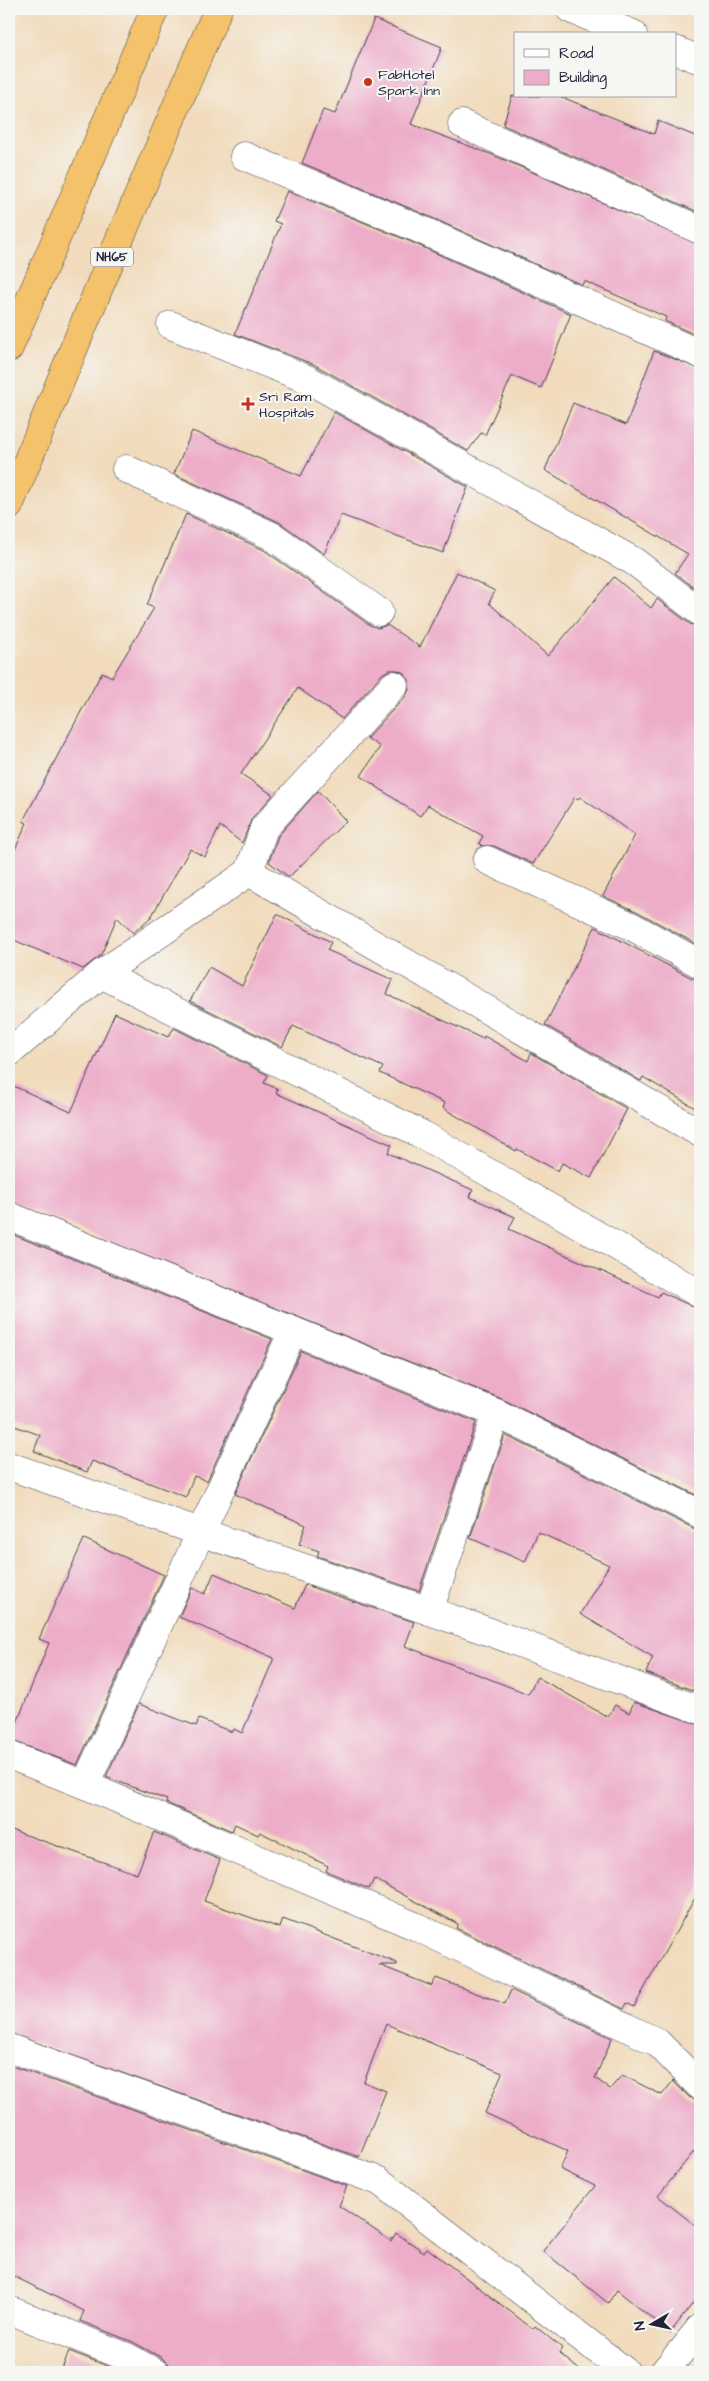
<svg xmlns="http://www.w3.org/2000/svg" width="709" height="2381" viewBox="0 0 709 2381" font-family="'Architects Daughter',sans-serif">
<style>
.building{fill:#edadc9}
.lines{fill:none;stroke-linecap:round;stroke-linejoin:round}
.minor-casing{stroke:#413e4e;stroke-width:29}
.trunk-casing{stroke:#413e4e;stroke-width:29}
.minor{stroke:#fff;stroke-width:28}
.trunk{stroke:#f3c26a;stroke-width:28}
.poi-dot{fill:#c8321e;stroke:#f6f6f2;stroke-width:2}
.labels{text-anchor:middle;stroke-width:4;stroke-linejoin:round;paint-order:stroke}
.shield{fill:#f6f6f2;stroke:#626272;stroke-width:1}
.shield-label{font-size:12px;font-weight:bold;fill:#22223b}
.poi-label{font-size:14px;fill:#22223b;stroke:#f6f6f2;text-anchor:start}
</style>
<rect width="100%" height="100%" fill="#f6f6f2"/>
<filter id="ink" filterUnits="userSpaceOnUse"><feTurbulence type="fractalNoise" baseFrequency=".02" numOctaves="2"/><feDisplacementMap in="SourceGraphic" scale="10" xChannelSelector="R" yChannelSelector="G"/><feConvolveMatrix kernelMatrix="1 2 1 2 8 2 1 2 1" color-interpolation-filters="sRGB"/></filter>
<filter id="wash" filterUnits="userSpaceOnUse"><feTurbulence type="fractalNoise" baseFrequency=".0096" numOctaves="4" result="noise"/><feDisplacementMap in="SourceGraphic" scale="20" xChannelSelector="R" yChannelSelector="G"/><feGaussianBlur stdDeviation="1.12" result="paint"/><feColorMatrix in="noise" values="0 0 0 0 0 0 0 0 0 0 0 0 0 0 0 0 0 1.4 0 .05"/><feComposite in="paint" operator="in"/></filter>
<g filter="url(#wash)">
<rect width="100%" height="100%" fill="#f1dbbc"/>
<g id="blocks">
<g class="building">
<path d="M374,19l68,28 -31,77 82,31 207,90v92l-35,-16 1,-4 -82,-36 -2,4 -161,-72 -119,-50 21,-53 12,4z"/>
<path d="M512,96h47l95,38 4,-13 42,17v75l-197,-88z"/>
<path d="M287,191l122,50 162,73 -30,74 -29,-12 -27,59 -4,-2 -13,18 -153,-86 -80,-31 46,-110 -7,-3z"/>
<path d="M654,351l46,18v223l-25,-19 13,-19 -143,-84 28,-67 53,22z"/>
<path d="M334,412l134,75 -25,66 -102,-38 -17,39 -45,-32 -105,-48 18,-43 109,45z"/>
<path d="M186,514l78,36 106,75 8,3 9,-3 33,22 37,-75 38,19 -6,12 59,53 66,-79 37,31 6,-9 33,25 10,3v319l-62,-34 -35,-16 32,-61 -55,-38 -2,2 -3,-2 -42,67 -39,-18h-12l-3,-3 4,-7 -55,-31 -8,11 -59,-40 19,-29 -13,-9 39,-42 3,-7v-9l-5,-7 -7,-3h-8l-7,4 -40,45 -44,-31 -57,86 32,21 -21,23 -10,25 -22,-17 -15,31 -15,-8 -39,68 -18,16 -16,-16 -16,38 -18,14 -74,-31v-75l18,-40 -4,-2 79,-149 10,5 42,-69 -7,-3z"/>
<path d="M318,791l28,30 -57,56 -20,-15 9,-26z"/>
<path d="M277,914l54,28 -4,8 66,30 -6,14 96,45 1,-3 44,25 3,-8 96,56 -36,69 -29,-15 -4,8 -41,-22 -1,2 -73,-43 2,-5 -65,-30 3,-6 -90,-41 -11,21 -92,-46 19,-34 33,19z"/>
<path d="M595,927l97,51 8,2v131l-57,-34 -2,4 -96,-56z"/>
<path d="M115,1013l53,24 6,-9 94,47 -4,8 14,6 -2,4 116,52 -4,8 85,37 -3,7 45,20 -6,12 149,68 3,-5 39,18v187l-198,-98 -493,-198v-117l62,28z"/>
<path d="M9,1233l263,106 -65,142 -13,-5 -8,21 -94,-36 -5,11 -53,-21 6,-16 -31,-11z"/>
<path d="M301,1351l175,71 -57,169 -102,-35 2,-5 -20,-7 7,-19 -71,-31z"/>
<path d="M505,1435l188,93 7,2v163l-54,-20 7,-16 -73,-43 29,-49 -71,-33 -13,30 -55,-24z"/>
<path d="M84,1539l80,36 -87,190 -67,-25 39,-97 -10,-4z"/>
<path d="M214,1573l81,35 10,-23 109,37 -9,24 123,48 9,-17 71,40 7,-12 14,8 5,-11 66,23v164l-66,118 -7,-4 -3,6 -168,-81 2,-4 -84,-45 -5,10 -43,-18 2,-5 -68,-34 -2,3 -23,-11 -3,7 -66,-28 1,-3 -61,-23 33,-73 57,22 3,-7 33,13 2,-3 8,4 32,-75 -95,-41 13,-29 13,6z"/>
<path d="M9,1829l128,45 17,-42 66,28 -16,41 76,27 3,-9 114,44v2h-18l53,21 4,-8 69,26 6,-14 101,48 -17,40 15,11 12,-14 40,20 11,-14 16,16 11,4v43l-42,52 42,33v65l-30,39 -53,-43 -9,13 -65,-52 52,-65 -35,-17 8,-18 -83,-38 17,-40 -116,-49 -22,58 22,9 -27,66 -350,-124z"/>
<path d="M9,2065l338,121 -8,20 52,35 5,-8 28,19 3,-4 106,81 2,-3 27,22 -3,5 23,19h-412l-2,-8 -6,-6 -29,-16 -53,-21 4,-10 -75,-37z"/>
<path d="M69,2351l51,20 2,1h-61z"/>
</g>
</g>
</g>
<g filter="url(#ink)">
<use href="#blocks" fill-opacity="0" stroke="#413e4e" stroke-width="1"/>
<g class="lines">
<defs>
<g id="minor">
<path d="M570,9l63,25"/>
<path d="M675,50l25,10"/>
<path d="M462,124l238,106"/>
<path d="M244,156l171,71 285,127"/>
<path d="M171,325l136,54 328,183 65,50"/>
<path d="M126,469l146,67 107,76"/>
<path d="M487,860l144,66 69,38"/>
<path d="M249,872l15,-44 130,-143"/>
<path d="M101,974l148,-102 451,261"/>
<path d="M9,1053l92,-79 322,161 277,159"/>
<path d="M9,1216l487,197 -67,198"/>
<path d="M496,1413l204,101"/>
<path d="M9,1466l481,166 210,78"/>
<path d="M9,1755l76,30 332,142 240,115 43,44"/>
<path d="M85,1785l208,-454"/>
<path d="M9,2048l370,133 247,191"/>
<path d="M9,2310l118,47 27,15"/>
<path d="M664,2372l36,-44"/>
</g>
<g id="trunk">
<path d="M9,348l146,-339"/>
<path d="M9,506l89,-216 120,-281"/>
</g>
</defs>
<use href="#minor" class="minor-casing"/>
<use href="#trunk" class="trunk-casing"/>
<use href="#minor" class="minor"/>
<use href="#trunk" class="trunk"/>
</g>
</g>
<g class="poi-dot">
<circle cx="368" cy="82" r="5"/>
<path d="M245.5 396.5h5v5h5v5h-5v5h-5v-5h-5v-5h5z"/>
</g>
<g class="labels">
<rect class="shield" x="91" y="247.5" width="42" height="19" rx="4"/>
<g class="shield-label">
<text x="112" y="261">NH65</text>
</g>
<g class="poi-label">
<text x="378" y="79">FabHotel<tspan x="378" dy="16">Spark Inn</tspan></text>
<text x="259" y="401">Sri Ram<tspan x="259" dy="16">Hospitals</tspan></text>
</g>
</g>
<rect width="709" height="2381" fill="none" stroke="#f6f6f2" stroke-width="30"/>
<rect x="514" y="32" width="162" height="65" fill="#f6f6f2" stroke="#a1a1a9"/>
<rect x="524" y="49" width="25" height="8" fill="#ffffff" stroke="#a1a1a9"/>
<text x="559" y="58" font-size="15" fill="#22223b">Road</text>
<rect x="524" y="70" width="25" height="15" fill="#edadc9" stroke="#a1a1a9"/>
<text x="559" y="82" font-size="15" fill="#22223b">Building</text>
<g transform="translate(652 2324) rotate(261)" stroke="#f6f6f2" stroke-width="4" paint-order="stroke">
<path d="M0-4L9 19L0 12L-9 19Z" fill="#22223b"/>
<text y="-8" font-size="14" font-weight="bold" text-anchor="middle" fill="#22223b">N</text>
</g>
</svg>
